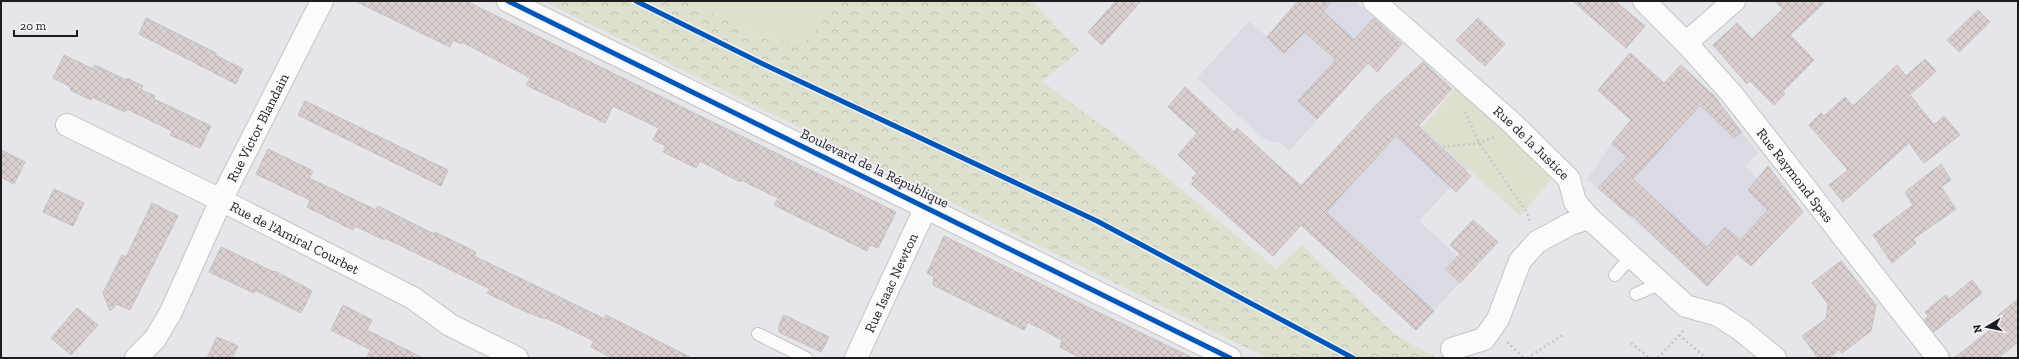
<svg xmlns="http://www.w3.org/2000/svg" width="2019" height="359" viewBox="0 0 2019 359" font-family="'Zilla Slab',serif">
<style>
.built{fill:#dadae4}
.green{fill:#dee0ce}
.forest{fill:url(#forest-crowns)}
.building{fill:url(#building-cross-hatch);stroke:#c3c1c3}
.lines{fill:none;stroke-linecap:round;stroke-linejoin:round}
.lane-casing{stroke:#c3c3c6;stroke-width:14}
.street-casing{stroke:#c3c3c6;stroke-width:24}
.secondary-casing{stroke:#c3c3c6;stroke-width:24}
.path{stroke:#c6c6c7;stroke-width:2.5;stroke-dasharray:2 3;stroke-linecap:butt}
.lane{stroke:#fbfbfc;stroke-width:12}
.street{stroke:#fbfbfc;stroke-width:22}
.secondary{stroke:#fbfbfc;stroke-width:22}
.cycleway-casing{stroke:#f2f2f9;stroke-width:8}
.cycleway{stroke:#0057b8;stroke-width:5}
.labels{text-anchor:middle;stroke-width:3.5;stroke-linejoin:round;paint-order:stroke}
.street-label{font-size:14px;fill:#1d1d20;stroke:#f2f2f9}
</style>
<defs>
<pattern id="forest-crowns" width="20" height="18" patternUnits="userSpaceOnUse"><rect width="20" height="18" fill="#dee0ce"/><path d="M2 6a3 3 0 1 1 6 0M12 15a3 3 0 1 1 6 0" fill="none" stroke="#bec0b1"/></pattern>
<pattern id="building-cross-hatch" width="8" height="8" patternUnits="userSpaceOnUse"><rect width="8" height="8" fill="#dbcfcf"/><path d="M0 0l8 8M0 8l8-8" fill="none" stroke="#bcb1b1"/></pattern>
</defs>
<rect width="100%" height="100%" fill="#e6e6ea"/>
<g class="built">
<path d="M1298,1h57l38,34 -104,116 -9,-8 -15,-3 -68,-62 52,-57 18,16z"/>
<path d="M1712,92l46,61 -13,13 13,13 10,31 -45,50 4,6 -20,20 -120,-107 25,-36 29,26z"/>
<path d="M1385,95l84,72 -50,54 53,48 -56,61 -108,-99 7,-60z"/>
</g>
<g class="green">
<path d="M689,1h151l-34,41 -42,-3z"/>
<path d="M1457,86l98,90 -35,40 -98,-89z"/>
</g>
<path class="forest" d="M543,1h146l75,38 41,3 35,-41h192l48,50 -38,30 89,66 145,122 26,-24 94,90 39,22 33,-3 4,4h-205z"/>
<g class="building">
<path d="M355,1h111l430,211 -18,36 -8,-3 -3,6 -93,-46 4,-7 -37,-18 -1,2 -40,-21 -4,7 -33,-16 3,-6 -13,-6 6,-12 -46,-22 -8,17 -79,-38 4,-6 -7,-5 -61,-32 -1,2 -8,-4 -3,7z"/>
<path d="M1116,1h25l-39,44 -14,-13z"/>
<path d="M1298,1h34l-9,10 31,29 20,-22 28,26 -25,28 -9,-9 -51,56 -19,-18 38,-41 -31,-28 -21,21 -17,-16z"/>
<path d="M1573,1h42l30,25 -19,22z"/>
<path d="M1775,1h51l-36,34 24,25 -31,31 2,3 -11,11 -24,-24 -3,3 -34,-39 24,-22 15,16 31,-30z"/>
<path d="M1978,10l12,12 -31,30 -12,-12z"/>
<path d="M146,18l70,35 -1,2 28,14 -7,15 -97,-50z"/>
<path d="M1478,18l27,26 -20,22 -29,-26z"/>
<path d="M1630,53l34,30 17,-18 34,32 26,35 -7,6 -34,-33 -67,74 74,68 18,-20 15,13 28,-30 -20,-20 20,-24 35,46 -52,54 -14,-12 -30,32 -75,-71 -1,1 -33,-28 29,-31 -15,-14 19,-23 -33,-30z"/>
<path d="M64,55l29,14 2,-4 31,15 1,-2 16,8 -2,4 14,6 -1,3 57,27 -11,22 -30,-13 2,-4 -45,-22 -2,3 -33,-15 -1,3 -21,-10 1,-3 -18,-9z"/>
<path d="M1925,59l11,12 -26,24 24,30 10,-9 16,19 -36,28 -15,-20 -66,59 -14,-17 19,-15 -39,-45 12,-12 3,3 21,-19 8,9 44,-41 9,11z"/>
<path d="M1423,62l29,27 -34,37 53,50 -15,16 -60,-56 -70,76 108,99 -18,19 -115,-105 -28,31 -82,-72 3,-3 -2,-3 5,-5 -19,-18 19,-22 -29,-26 17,-20 49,45 3,-4 64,58 73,-79z"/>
<path d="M305,101l143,69 -7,16 -143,-71z"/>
<path d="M268,149l45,22 -4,7 67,32 2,-4 56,28 1,-2 41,20 -2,4 131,63 1,-4 86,43h-80l-21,-11 3,-6 -48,-23 -1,1 -21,-8 -37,-18 3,-4 -105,-51 -1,2 -29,-14 -2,4 -46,-23 3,-7 -54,-26z"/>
<path d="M1,150l24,12 -11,22 -13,-7z"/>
<path d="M1941,164l10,16 -10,7 15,22 -43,30 3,4 -24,20 -19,-28 40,-30 -8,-13z"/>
<path d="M54,189l30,14 -11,23 -30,-14z"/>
<path d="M152,203l26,13 -48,94 -13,-6 -7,7 -7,-18 19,-38 4,2z"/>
<path d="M1473,220l25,22 -38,41 -14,-14 14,-15 -10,-9z"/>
<path d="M944,236l129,64 120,58h-113l-20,-11 2,-7 -34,-18 -4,8 -91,-45 1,-8 -7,-4z"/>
<path d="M221,247l53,25 1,-1 37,20 -11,22 -46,-23 -1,3 -45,-21z"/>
<path d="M1841,261l35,44 -5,26 -29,22 -3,-3 -10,8h-11l-16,-22 24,-17 2,-15 -16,-21z"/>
<path d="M1972,280l10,13 -48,39 -10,-12 4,-4 -3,-4 21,-17 3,4z"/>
<path d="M2018,299v43l-20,16h-44l48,-37 -4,-6z"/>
<path d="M343,305l29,15 -5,10 56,28h-57l5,-8 -40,-20z"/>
<path d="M77,308l21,17 -27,30 -20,-17z"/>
<path d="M784,315l45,22 -8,15 -42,-20v-7z"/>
<path d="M217,337l21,9 -6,12h-25z"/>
</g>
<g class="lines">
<defs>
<g id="lane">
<path d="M1615,275l16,-18"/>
<path d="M1636,294l25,-11"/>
<path d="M758,334l48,24"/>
</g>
<g id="street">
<path id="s1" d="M1374,1l137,121 58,57 6,23 14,16 97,88 32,9 23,15 34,28"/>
<path d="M1686,43l48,-42"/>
<path id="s2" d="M67,125l154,75 192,98 37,27 67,33"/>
<path d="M1452,349l32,-10 14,-20 22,-58 17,-19 33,-18 19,-6"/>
<path id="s3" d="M136,358l19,-19 16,-27 50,-112 101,-199"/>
<path id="s4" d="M856,358l70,-151"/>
</g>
<g id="secondary">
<path d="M508,1l722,357"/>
<path id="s5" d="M1644,1l42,42 45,50 207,265"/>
</g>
</defs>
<use href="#lane" class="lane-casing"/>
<use href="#street" class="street-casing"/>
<use href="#secondary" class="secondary-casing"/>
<g class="path">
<path d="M1465,112l14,31 47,68 4,10"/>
<path d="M1443,147l36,-4 16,-6"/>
<path d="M1679,335l27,23"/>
<path d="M1507,342l17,16"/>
<path d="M1631,343l19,15"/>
<path d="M1527,358l36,-23"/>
<path d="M1658,358l27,-29"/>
</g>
<use href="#lane" class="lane"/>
<use href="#street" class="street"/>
<use href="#secondary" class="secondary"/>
<defs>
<g id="cycleway">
<path d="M508,1l722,357"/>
<path d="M636,1l127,63 334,157 256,137"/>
</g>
</defs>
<use href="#cycleway" class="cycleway-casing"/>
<use href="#cycleway" class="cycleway"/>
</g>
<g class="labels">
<g class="street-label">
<text dy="5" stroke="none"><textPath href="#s3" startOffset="262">Rue Victor Blandain</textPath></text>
<text dy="5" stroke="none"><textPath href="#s1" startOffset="212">Rue de la Justice</textPath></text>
<text transform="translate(875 168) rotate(26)" y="5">Boulevard de la République</text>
<text dy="5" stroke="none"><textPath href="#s5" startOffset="231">Rue Raymond Spas</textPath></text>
<text dy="5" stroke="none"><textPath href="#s2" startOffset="254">Rue de l'Amiral Courbet</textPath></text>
<text dy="5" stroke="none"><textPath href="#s4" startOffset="83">Rue Isaac Newton</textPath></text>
</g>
</g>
<rect width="2019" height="359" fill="none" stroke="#1d1d20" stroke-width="4"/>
<g transform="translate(1987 327) rotate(260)" stroke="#f2f2f9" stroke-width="3" paint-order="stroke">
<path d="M0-3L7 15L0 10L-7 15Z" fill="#1d1d20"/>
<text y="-6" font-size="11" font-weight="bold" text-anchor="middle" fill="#1d1d20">N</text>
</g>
<path d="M14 30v6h63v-6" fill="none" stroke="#1d1d20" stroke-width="2"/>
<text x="20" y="30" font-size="12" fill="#1d1d20" stroke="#f2f2f9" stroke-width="3" paint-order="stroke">20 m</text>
</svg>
